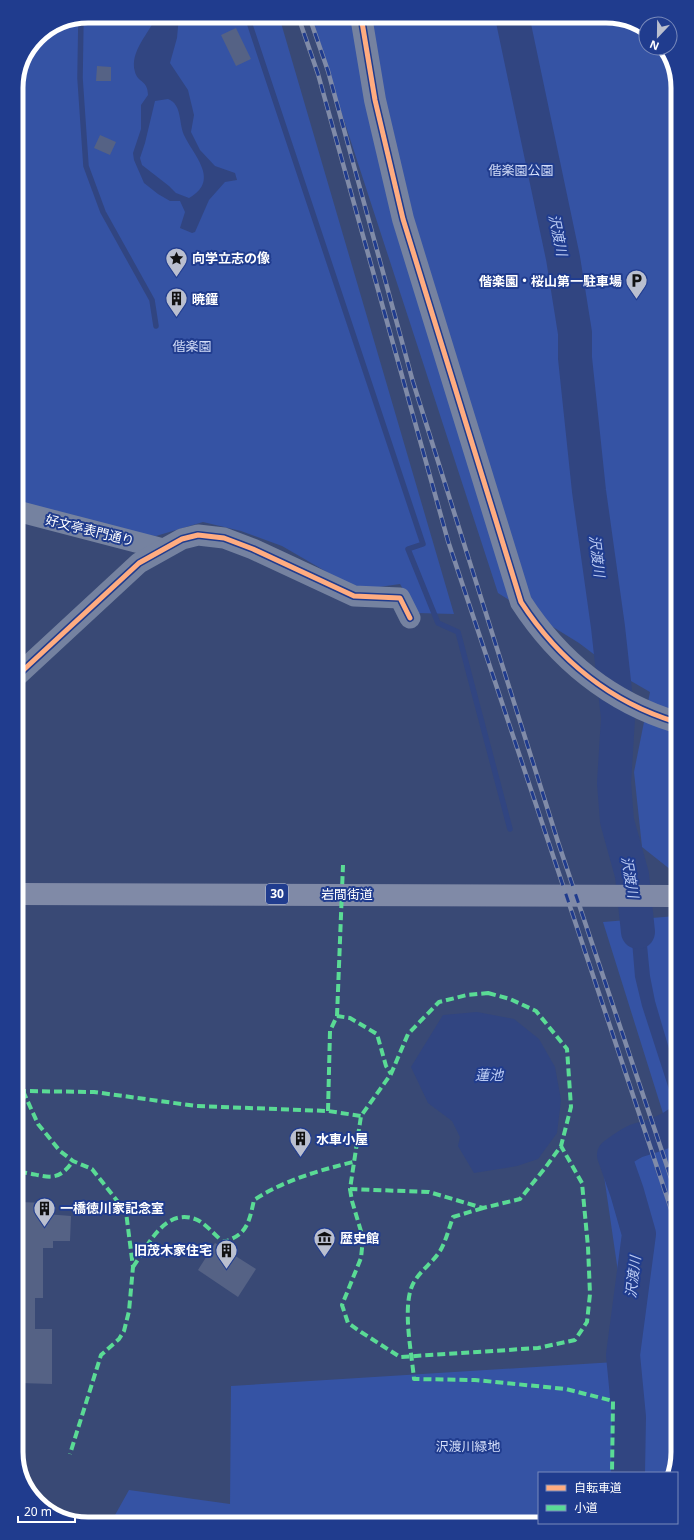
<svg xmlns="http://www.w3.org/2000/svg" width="694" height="1540" viewBox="0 0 694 1540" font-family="'Noto Sans','Noto Sans JP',sans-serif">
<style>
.green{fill:#3553a4}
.water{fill:#314581;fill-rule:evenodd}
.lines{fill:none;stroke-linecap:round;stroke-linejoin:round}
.stream{stroke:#314581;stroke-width:5.5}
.river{stroke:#314581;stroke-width:34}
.building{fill:#556285}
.minor{stroke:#7582a0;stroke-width:21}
.tertiary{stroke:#7582a0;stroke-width:22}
.primary{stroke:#808aa7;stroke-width:22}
.rail-casing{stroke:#808ba8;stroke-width:4.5}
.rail{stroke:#203c8e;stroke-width:3;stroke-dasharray:9;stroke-linecap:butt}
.quiet{stroke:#5adb95;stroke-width:4;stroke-dasharray:8 4;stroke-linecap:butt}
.cycleway-casing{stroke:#203c8e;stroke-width:8}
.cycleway{stroke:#ffac80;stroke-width:5}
.labels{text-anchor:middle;stroke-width:4;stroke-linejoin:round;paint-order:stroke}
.shield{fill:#203c8e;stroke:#bcc4dd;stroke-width:1}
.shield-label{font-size:12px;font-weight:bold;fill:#fff}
.park-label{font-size:13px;fill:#d4def9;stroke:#203c8e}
.poi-label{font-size:13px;font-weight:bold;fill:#fff;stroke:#203c8e;text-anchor:start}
.street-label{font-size:13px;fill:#fff;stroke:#203c8e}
.water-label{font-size:14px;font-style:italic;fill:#bbcbf3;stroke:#203c8e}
.rim{fill:none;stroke:#fff;stroke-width:5}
</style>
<rect width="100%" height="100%" fill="#394975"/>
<g class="green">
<path d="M88,16h191l175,598 -37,-1 -17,-29 -42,6 -76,-44 -41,-15 -38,-9 -47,14 -40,-5 -99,-26 -1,-422 21,-46 24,-16z"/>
<path d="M310,16h301l35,13v19h16l12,17 2,809 -34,-27 -8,-75 16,-80 -26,-15 -45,-34 -81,-50z"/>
<path d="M676,916l2,536 -7,21h-132v48l-429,3 19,-34 101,14 1,-118 400,-25 -28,-192 64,-43 -64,-204z"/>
</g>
<g class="water">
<path d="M156,16h23l-2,22 -7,25 18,27 6,25 -3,17 9,18 15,16 20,7 2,7 -12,2 -16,18 -14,32 -3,1 -12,-5 5,-16 -5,-11h-10l-12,-7 -14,-11 -10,-23 -1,-7 8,-24v-24l7,-10c0,-15 -10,-12 -13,-23 -6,-21 15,-39 21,-56zM168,99c15,6 10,25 17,38 10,20 35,44 4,61l-13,-5 -7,-7 -27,-21 -2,-7 5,-15 10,-42z"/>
<path d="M643,904l7,72 5,25 22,75v38l-35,-108 -7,-29 -6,-72z"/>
<path d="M477,1012l37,7 25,20 16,28 6,33 -4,33 -19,26 -21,7 -43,7 -16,-27 2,-9 -8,-16 -24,-18 -17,-36 32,-52z"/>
<path d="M609,1150l24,38 13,46 -30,121 16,-122 -2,-18z"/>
</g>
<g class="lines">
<g class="stream">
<path d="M247,16l176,528 -15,5 30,74 20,9 52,197"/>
<path d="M81,17l-1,61 6,88 17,46 49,88 4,26"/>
</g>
<g class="river">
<path d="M512,16l51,242 12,75v25l14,133 19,136 10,91 -4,65 3,38 15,54 6,57"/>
<path d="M628,1473l1,-56 -6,-62 16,-121 -12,-42 -13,-37c7,-5 15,-11 22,-14 15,-5 28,-7 41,-17"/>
</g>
</g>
<g class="building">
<path d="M236,28l15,31 -15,7 -15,-31z"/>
<path d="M97,66l14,1v14h-15z"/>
<path d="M100,135l16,7 -6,13 -16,-7z"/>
<path d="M19,1202l28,1 -1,11 25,2 -1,25h-17v7h-10v50h-8v31h17v55l-32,-1z"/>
<path d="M215,1243l41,26 -18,28 -40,-27z"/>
</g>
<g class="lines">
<g class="minor">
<path d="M17,511l146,38"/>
<path d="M18,675l121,-112 43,-24 16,-4 26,3 29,11 101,47 46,2 10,20"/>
</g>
<path class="tertiary" d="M361,16l14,84 28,119 118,383c37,57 89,100 155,120"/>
<path class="primary" d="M18,894l658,2"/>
<defs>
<g id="rail">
<path d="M298,16l20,58 130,467 229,686"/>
<path d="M309,16l19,55 85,311 145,460 119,354"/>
</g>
</defs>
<use href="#rail" class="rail-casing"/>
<use href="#rail" class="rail"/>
<g class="quiet">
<path d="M488,993l22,6 26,12 31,38 4,58 -10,39 -16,22 -25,31 -37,9 -54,-16 -79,-3 11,-73 30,-42 17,-40 31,-32 28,-7z"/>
<path d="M337,1016l6,-151"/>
<path d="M19,1088l4,3 71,1 102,14 132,5 33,5"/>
<path d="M23,1091l15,33 22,27 13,10 19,8 34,43 7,55 -4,44 -5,20 -5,8 -18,16 -31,99"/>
<path d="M328,1111l2,-80 7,-15 13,2 27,16 9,32 5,8"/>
<path d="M19,1172c25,2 37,14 54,-11"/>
<path d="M350,1189l2,12 11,37 -2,20 -19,47 6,18 13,9 39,25 138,-9 37,-8 12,-18 3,-28 -2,-47 -6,-64 -21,-37"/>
<path d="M483,1208l-30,9c-4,11 -7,24 -13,34 -7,11 -19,19 -26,31 -13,22 -2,72 0,97l61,1 91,9 47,12 -1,72"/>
<path d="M133,1267c15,-21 31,-59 62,-48 8,2 21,17 28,23 24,-7 26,-19 31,-42 31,-20 63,-29 99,-38"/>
</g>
<defs>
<g id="cycleway">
<path d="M361,16l14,84 28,119 118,383c37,57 89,100 155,120"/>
<path d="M18,675l121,-112 43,-24 16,-4 26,3 29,11 101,47 46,2 10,20"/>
</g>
</defs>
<use href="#cycleway" class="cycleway-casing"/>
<use href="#cycleway" class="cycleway"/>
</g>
<defs>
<symbol id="sight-pin" viewBox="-11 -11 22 30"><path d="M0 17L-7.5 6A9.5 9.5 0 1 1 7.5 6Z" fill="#babfcf" stroke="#203c8e"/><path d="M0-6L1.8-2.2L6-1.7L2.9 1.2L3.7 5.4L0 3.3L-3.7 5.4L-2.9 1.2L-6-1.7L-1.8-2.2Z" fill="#111"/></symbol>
<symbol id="parking-pin" viewBox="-11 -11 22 30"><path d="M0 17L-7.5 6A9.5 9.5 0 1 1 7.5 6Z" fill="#babfcf" stroke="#203c8e"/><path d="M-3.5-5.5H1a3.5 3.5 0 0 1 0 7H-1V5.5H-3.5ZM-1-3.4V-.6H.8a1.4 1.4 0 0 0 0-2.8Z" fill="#111"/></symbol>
<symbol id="building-pin" viewBox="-11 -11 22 30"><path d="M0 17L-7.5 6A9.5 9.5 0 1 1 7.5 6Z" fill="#babfcf" stroke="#203c8e"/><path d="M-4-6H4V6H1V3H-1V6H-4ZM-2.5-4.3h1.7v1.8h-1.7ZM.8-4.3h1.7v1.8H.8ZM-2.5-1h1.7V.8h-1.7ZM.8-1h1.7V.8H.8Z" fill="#111"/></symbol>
<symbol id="museum-pin" viewBox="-11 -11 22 30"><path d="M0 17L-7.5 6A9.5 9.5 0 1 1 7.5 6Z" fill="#babfcf" stroke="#203c8e"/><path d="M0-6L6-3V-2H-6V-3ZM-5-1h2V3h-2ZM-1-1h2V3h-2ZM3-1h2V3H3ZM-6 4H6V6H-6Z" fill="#111"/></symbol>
</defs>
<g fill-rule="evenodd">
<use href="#sight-pin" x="164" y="246" width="25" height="34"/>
<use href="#parking-pin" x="624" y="268" width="25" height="34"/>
<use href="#building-pin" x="164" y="286" width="25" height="34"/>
<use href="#building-pin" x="288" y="1126" width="25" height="34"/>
<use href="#building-pin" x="32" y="1196" width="25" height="34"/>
<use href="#museum-pin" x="312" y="1226" width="25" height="34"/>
<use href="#building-pin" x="214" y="1238" width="25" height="34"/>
</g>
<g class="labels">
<rect class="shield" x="266" y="884" width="22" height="20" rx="3"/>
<g class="shield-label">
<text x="277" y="898">30</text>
</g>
<g class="park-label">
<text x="521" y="175">偕楽園公園</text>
<text x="192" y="351">偕楽園</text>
<text x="468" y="1451">沢渡川緑地</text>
</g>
<g class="poi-label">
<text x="192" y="263">向学立志の像</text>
<text x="622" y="286" text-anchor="end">偕楽園・桜山第一駐車場</text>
<text x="192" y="304">暁鐘</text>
<text x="316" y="1144">水車小屋</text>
<text x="60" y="1213">一橋徳川家記念室</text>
<text x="340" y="1243">歴史館</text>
<text x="212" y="1255" text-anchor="end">旧茂木家住宅</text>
</g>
<g class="street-label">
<text transform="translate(90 530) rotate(14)" y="5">好文亭表門通り</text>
<text x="347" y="899">岩間街道</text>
</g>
<g class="water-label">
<text transform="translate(558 235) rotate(78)" y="5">沢渡川</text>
<text transform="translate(597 556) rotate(83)" y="5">沢渡川</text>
<text transform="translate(630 877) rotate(80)" y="5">沢渡川</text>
<text x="489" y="1080">蓮池</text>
<text transform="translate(633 1277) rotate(-83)" y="5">沢渡川</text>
</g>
</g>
<path d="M0 0H694V1540H0ZM88 23H606A65 65 0 0 1 671 88V1452A65 65 0 0 1 606 1517H88A65 65 0 0 1 23 1452V88A65 65 0 0 1 88 23Z" fill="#203c8e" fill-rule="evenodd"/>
<path class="rim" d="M88 23H606A65 65 0 0 1 671 88V1452A65 65 0 0 1 606 1517H88A65 65 0 0 1 23 1452V88A65 65 0 0 1 88 23Z"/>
<rect x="538" y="1472" width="140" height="52" fill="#203c8e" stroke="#798abb"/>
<rect x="546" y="1485" width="20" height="6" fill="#ffac80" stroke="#798abb"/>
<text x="574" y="1492" font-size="12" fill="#ffffff">自転車道</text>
<rect x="546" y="1505" width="20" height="6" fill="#5adb95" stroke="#798abb"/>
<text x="574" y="1512" font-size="12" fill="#ffffff">小道</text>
<g transform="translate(658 36) rotate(202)"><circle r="19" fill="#203c8e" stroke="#798abb"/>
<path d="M0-3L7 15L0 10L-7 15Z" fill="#babfcf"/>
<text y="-6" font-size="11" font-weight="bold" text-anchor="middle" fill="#ffffff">N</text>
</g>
<path d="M18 1516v6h57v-6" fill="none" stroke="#ffffff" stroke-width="2"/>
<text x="24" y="1516" font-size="12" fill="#ffffff" stroke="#203c8e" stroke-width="3" paint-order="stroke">20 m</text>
</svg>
